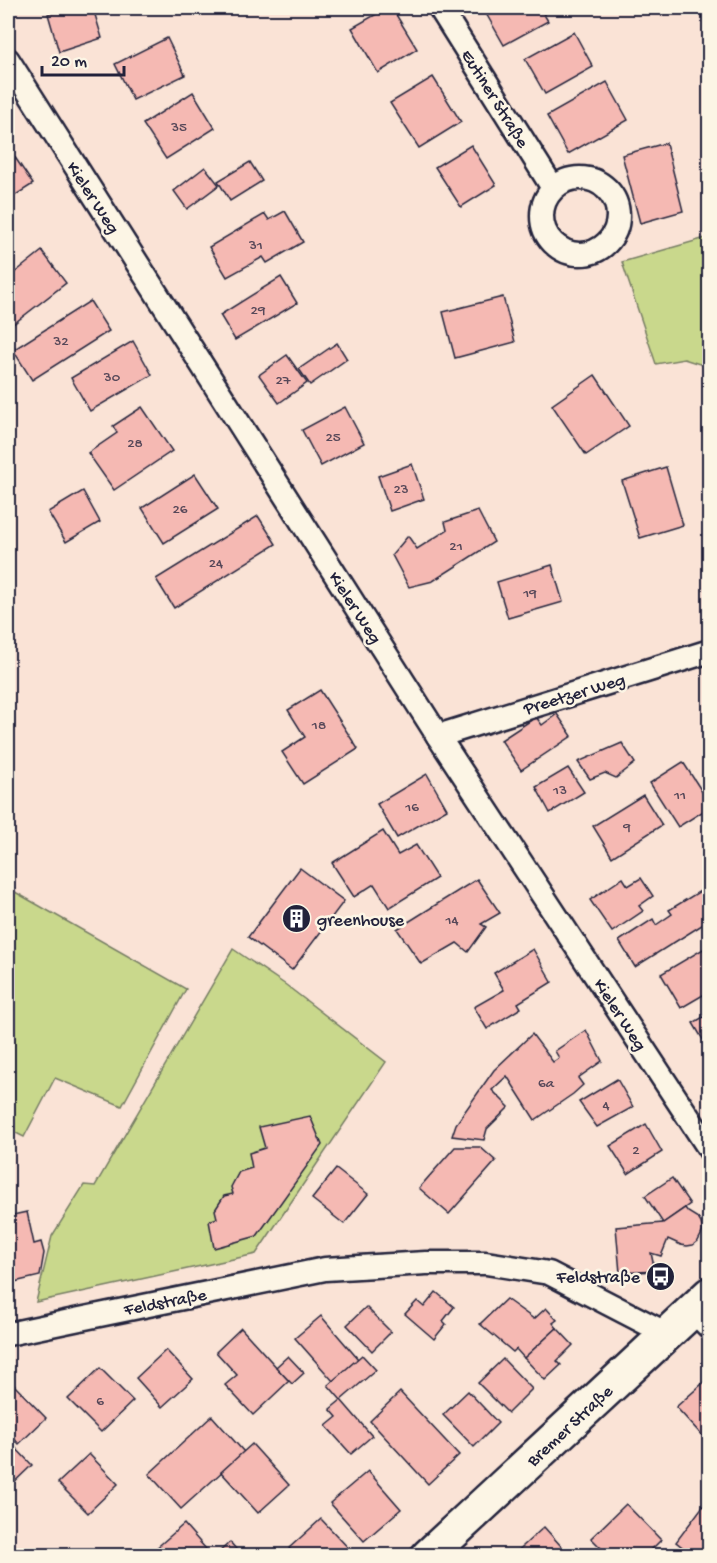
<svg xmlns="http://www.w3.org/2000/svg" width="717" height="1563" viewBox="0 0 717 1563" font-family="'Gochi Hand',sans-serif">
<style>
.green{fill:#c9d88c;stroke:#767d64;stroke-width:1.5}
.building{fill:#f5b9b3;stroke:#22223b;stroke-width:1.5}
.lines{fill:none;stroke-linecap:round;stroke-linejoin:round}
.street-casing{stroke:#22223b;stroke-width:27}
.secondary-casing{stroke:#22223b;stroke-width:38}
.street{stroke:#fcf5e5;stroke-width:22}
.secondary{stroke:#fcf5e5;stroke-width:33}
.labels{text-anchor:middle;stroke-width:5;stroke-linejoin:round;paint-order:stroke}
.number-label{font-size:15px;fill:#574859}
.street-label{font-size:18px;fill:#22223b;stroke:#fcf5e5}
.poi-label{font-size:18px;fill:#22223b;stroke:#fcf5e5;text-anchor:start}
</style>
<rect width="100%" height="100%" fill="#fae3d6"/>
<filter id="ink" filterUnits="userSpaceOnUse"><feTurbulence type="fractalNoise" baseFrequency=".0167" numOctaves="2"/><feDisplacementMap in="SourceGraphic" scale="12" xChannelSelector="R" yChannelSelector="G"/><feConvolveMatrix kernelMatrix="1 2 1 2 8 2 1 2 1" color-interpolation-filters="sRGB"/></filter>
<g filter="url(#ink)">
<g class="green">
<path d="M709,237v130l-25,-8 -28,5 -34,-102z"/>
<path d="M8,888l178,101 -64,117 -67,-28 -31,59 -16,-8z"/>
<path d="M233,949l53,36 100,77 -130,192 -220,48 16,-66 32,-51 11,1z"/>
</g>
<g class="building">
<path d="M71,8h22l9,30 -43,14 -11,-38z"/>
<path d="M387,8h5l25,41 -39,24 -26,-45z"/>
<path d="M489,8h51l8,13 -44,24 -20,-35z"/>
<path d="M574,32l19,35 -48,27 -20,-35z"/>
<path d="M167,38l18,37 -52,25 -18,-36z"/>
<path d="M433,77l28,45 -42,26 -29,-45z"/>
<path d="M607,82l21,38 -60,34 -21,-38z"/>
<path d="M193,92l22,36 -49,31 -23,-35z"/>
<path d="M666,143l17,68 -43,12 -18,-68z"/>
<path d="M471,145l25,40 -35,22 -26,-40z"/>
<path d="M8,147l25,37 -25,16z"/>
<path d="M250,162l12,19 -32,20 -12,-20z"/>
<path d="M205,167l14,18 -32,24 -13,-18z"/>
<path d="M285,211l18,31 -36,21 -4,-6 -36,20 -18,-30 56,-33 4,6z"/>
<path d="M42,251l24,32 -54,42 -4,-5v-42z"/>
<path d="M281,277l16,26 -62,37 -15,-25z"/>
<path d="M503,297l12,45 -60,16 -12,-46z"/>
<path d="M90,301l19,30 -77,49 -19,-30z"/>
<path d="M133,341l19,34 -62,36 -19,-33z"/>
<path d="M337,343l10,16 -37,26 -11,-16z"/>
<path d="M287,355l20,28 -28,20 -20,-28z"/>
<path d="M595,375l34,51 -43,29 -34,-50z"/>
<path d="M142,407l30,44 -58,39 -26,-37 29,-20 -4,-7z"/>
<path d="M345,407l19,36 -43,23 -19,-36z"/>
<path d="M412,464l12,35 -34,12 -12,-35z"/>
<path d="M666,467l17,58 -43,13 -18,-57z"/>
<path d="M195,474l23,35 -54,34 -22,-35z"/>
<path d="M83,491l17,31 -34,20 -18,-30z"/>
<path d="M478,511l16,31 -61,39 -24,6 -17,-32 16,-19 9,13 30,-19 -2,-8z"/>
<path d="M258,516l18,28 -102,64 -18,-29z"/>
<path d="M552,565l11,37 -55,16 -11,-36z"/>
<path d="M320,690l38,59 -55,35 -21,-32 23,-15 -17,-27z"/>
<path d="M557,714l15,22 -51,34 -20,-30 35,-23 6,8z"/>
<path d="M622,743l13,20 -19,15 -11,-5 -15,6 -12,-17z"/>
<path d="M683,762l27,42v3l-32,20 -28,-44z"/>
<path d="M568,768l16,24 -34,21 -14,-26z"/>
<path d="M427,774l20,35 -50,29 -20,-34z"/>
<path d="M643,795l19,30 -50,32 -19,-31z"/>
<path d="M383,831l15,24 18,-10 21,33 -48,30 -15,-24 -20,13 -22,-34z"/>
<path d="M300,868l44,33 -52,69 -44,-33z"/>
<path d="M623,878l5,8 13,-8 12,18 -14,10 4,5 -31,21 -22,-32z"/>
<path d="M477,879l23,34 -19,11 5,3 -18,25 -11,-9 -36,21 -24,-35z"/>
<path d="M710,885v35l-75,47 -16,-26 34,-22 3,6 16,-11 -3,-4z"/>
<path d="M710,945v46l-29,17 -20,-34z"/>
<path d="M533,949l19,33 -34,21 3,5 -34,21 -13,-22 30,-17 -10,-17z"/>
<path d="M710,1013v34l-2,1 -15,-25z"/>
<path d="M586,1030l16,31 -24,17 5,7 -10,9 -38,26 -28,-44 -15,14 17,17 -22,22 -3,11 -32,-4 4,-12 38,-54 38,-36 21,28 6,-4 -4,-7z"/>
<path d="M617,1079l16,28 -36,20 -18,-25z"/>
<path d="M310,1116l12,29 -65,91 -43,12 -5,-27 8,-3 -2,-8 9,-14 9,-2 -2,-7 8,-15 13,-4 -3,-15 16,-5 -6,-21z"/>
<path d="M646,1124l16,28 -34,22 -18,-28z"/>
<path d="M455,1147h25l16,14 -47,53 -30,-26z"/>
<path d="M336,1169l32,25 -24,30 -32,-25z"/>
<path d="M672,1178l18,26 -27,19 -18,-27z"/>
<path d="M685,1208l3,4 10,6 3,5 2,8 -5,10 -5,4 -6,1 -6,-1 -13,-6 -7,17 -10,-3 4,18 -35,2 -4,-46 47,-4z"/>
<path d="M27,1212l7,32 7,-2 3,11 -4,23 -30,7 -2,-13v-54z"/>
<path d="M436,1292l18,15 -11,14 3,3 -12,15 -29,-25 12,-13 7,6z"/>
<path d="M506,1299l28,20 12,-11 11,12 -4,3 4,5 -33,30 -8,-9 -3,3 -33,-28z"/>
<path d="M366,1307l25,25 -19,19 -25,-26z"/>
<path d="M321,1316l37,43 -25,22 -38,-43z"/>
<path d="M241,1328l48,53 -36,34 -28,-30 12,-10 -21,-23z"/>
<path d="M557,1328l16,17 -16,16 4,4 -16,15 -21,-22z"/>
<path d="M166,1350l27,29 -31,28 -26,-29z"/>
<path d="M362,1355l14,15 -35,30 -13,-15z"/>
<path d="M288,1356l16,17 -12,11 -16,-17z"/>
<path d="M503,1359l29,30 -24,24 -30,-30z"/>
<path d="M100,1368l33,33 -32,31 -33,-33z"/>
<path d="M710,1377v67l-34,-37z"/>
<path d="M11,1382l35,36 -27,26 -11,-12v-47z"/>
<path d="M468,1391l30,32 -24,24 -31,-32z"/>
<path d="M400,1392l59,63 -31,29 -58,-63z"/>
<path d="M341,1400l31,36 -21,18 -25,-28 11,-9 -7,-8z"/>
<path d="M212,1416l32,36 -63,57 -32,-35z"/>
<path d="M8,1440l24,25 -24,23z"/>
<path d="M252,1444l37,41 -31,28 -37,-41z"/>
<path d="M89,1454l29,30 -30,29 -30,-30z"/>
<path d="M368,1471l33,38 -37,32 -34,-38z"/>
<path d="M626,1504l35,36 -16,16h-36l-18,-18z"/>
<path d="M703,1506l7,5v45h-16l-18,-14z"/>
<path d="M321,1519l34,36 -1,1h-58l-7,-8z"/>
<path d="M184,1524l22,25 -6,7h-41l-5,-6z"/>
<path d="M544,1527l26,29h-58z"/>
<path d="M230,1542l12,14h-27z"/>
</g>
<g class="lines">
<defs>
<g id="street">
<path d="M440,8l113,180"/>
<path d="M8,60l430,676 272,414"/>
<circle cx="580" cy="216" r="38"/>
<path d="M438,736l272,-85"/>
<path d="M692,1310l18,18"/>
<path d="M8,1334l67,-14 250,-51 101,-6h60l63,10 118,61"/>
</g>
<path id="secondary" d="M428,1556l282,-262"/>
</defs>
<use href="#street" class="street-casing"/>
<use href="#secondary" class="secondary-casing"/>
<use href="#street" class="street"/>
<use href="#secondary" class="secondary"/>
</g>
</g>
<defs>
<symbol id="building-disc" viewBox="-11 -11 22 22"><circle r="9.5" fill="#22223b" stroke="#fcf5e5"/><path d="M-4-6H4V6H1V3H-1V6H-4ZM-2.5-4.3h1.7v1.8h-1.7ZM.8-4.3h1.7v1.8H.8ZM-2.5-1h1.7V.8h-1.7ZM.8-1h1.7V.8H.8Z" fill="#fff"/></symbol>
<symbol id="bus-disc" viewBox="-11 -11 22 22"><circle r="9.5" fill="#22223b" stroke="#fcf5e5"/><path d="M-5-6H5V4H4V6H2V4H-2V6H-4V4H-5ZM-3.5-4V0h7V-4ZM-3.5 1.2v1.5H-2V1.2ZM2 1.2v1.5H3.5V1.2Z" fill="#fff"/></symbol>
</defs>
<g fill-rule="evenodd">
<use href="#building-disc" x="280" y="902" width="33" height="33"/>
<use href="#bus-disc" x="644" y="1260" width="33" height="33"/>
</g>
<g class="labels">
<g class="number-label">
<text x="179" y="131">35</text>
<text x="256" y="249">31</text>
<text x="258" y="314">29</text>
<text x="61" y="345">32</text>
<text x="112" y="381">30</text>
<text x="283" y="384">27</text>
<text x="333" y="441">25</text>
<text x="135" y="447">28</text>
<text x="401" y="493">23</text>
<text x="180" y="513">26</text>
<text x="456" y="550">21</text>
<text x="216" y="567">24</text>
<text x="530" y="597">19</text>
<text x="319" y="729">18</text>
<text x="560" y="794">13</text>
<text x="680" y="799">11</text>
<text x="412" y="811">16</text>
<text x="627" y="831">9</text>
<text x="452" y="924">14</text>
<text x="546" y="1087">6a</text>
<text x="606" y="1109">4</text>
<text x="636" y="1154">2</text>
<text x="100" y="1405">6</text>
</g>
<g class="street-label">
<text transform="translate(496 98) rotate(58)" y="6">Eutiner Straße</text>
<text transform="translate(94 197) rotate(57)" y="6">Kieler Weg</text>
<text transform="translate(356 607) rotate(57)" y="6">Kieler Weg</text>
<text transform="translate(574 693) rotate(-17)" y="6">Preetzer Weg</text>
<text transform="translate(621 1014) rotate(57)" y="6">Kieler Weg</text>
<text transform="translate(165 1301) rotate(-11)" y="6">Feldstraße</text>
<text transform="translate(569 1425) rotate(-43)" y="6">Bremer Straße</text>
</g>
<g class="poi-label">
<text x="317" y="925">greenhouse</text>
<text x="640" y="1282" text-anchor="end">Feldstraße</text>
</g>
</g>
<rect width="717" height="1563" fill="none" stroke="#fcf5e5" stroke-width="30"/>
<rect x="15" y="15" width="687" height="1533" fill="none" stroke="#22223b" stroke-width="2" filter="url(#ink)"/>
<path d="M42 66v9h82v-9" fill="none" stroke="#22223b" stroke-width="3"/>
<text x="51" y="66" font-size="18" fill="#22223b" stroke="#fcf5e5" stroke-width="4.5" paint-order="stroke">20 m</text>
</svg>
